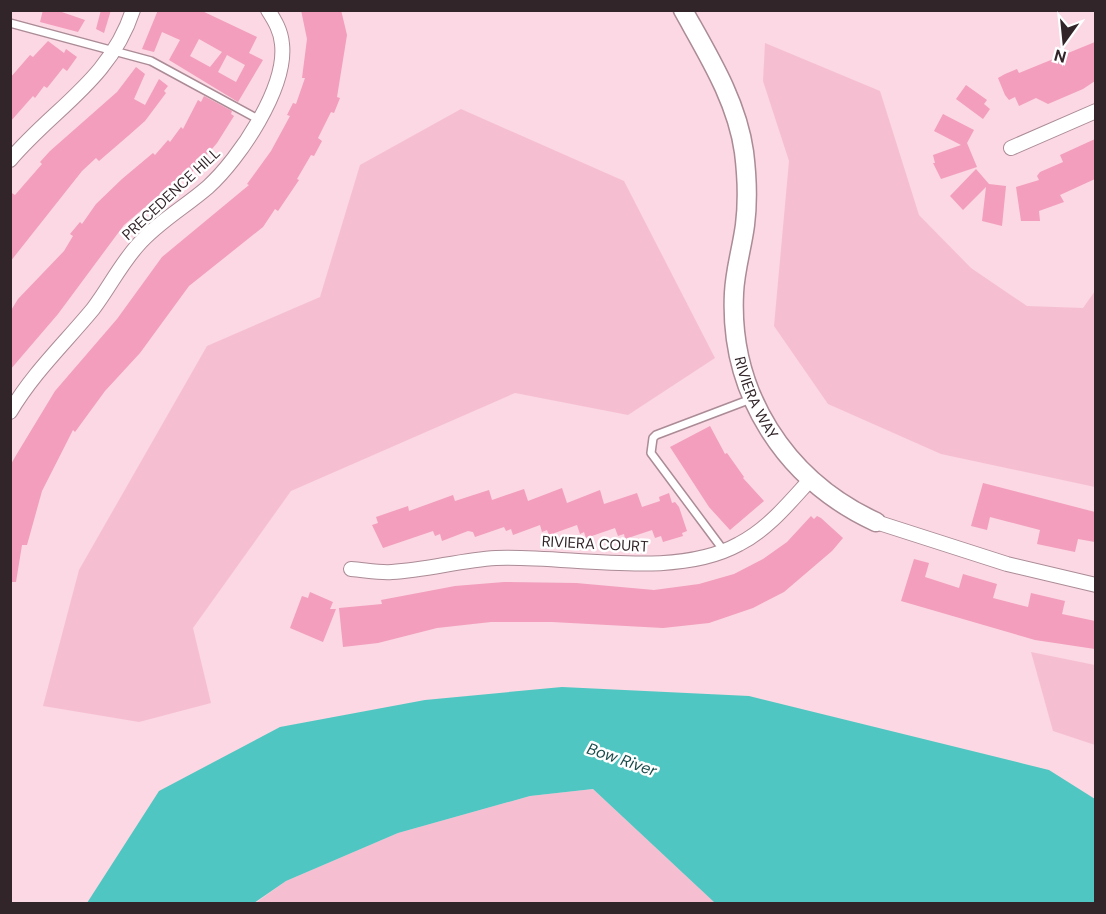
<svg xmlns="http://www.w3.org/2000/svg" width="1106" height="914" viewBox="0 0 1106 914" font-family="'DM Sans',sans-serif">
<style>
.green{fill:#f6bfd1}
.water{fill:#50c6c2}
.building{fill:#f29ebc;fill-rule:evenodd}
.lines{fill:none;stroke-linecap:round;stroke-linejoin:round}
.service-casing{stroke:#ab8b95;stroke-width:10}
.minor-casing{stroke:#ab8b95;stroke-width:16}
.tertiary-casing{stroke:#ab8b95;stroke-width:21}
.service{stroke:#fff;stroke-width:7}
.minor{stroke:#fff;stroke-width:14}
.tertiary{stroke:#fff;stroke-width:18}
.labels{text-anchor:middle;stroke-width:5;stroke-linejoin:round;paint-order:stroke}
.street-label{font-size:15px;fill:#32252a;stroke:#fff}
.water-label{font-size:16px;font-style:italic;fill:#194c4b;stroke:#fff}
</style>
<rect width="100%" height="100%" fill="#fbd8e3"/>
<g class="green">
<path d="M765,43l115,48 39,124 52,53 56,38 56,2 12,-17v196l-154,-33 -113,-50 -54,-78 15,-165 -26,-80z"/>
<path d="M461,109l163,72 91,177 -87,57 -113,-22 -224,98 -98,137 18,75 -72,19 -96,-16 36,-136 128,-224 113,-49 40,-132z"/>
<path d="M1031,652l64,13v80l-42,-14z"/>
<path d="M593,789l122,114 -461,1 32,-23 112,-48 132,-37z"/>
</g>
<path class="water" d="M562,687l187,9 300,74 46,29v104h-380l-122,-114 -63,7 -132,37 -112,48 -32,22h-167l72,-112 121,-64 145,-27z"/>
<g class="building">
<path d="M43,10h13l29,10 -7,12 -38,-10z"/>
<path d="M101,10h10l-7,23 -8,-4z"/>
<path d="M158,10h42l57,27 -8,16 14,7 -25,42 -69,-42 11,-20 -18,-8 -8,20 -12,-3zM199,39l23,13 -12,15 -20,-11zM227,55l18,10 -9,17 -18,-10z"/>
<path d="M301,10h40l6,25 -10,62 3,1 -6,15 -3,-1 -13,26 4,3 -8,15 -3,-1 -14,24 2,1 -21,31 -3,-2 -12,18 -74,59 -49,67 -35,38 -30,41 -2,-2 -31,61 -15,54h-5l-6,37h-6v-116l5,-9 40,-66 62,-72 45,-62 87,-72 -2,-1 24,-33 19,-35 -3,-1 6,-12 3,1 9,-26h-3l5,-39z"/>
<path d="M48,41l16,12 2,-4 11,8 -10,14 -4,-3 -16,20 -3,-2 -9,12 -2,-2 -23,26v-44l20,-23 3,2z"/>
<path d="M1095,42v39l-12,8 -35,15 -12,-6 -17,8 -4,-9 -6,3 -4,-5 -7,-17 7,-4 12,-5 2,4z"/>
<path d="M136,67l9,7 -11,25 11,6 14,-26 9,7 -4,5 2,2 -21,28 -17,15 -29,25 -3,-3 -14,13 -72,91v-70l5,3 27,-31 -2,-2 10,-11 67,-59z"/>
<path d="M966,85l21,15 -3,4 6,5 -7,10 -27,-20z"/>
<path d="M204,96l28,15 -1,3 3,2 -17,27 -29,34 -4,-3 -60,51 -66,89 -48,56v-58l8,-13 46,-48 9,-15 -3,-2 10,-12 2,2 14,-20 26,-25 31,-26 2,2 13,-15 2,2 11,-15 2,2 15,-29 3,2z"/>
<path d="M943,114l31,16 -7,13 10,24 -36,12 -8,-16h2l-2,-8 28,-10 -27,-14z"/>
<path d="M1095,139v40l-35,16 4,7 -25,9 1,10h-19l-5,-34 23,-7 -2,-4 3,-4 23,-10 -3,-7z"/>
<path d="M976,169l13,15 17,2 -4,40 -20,-5 4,-34 -23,23 -13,-14z"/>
<path d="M710,426l15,28 2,-1 17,24 -1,1 21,23 -34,29 -21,-23 -39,-60z"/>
<path d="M983,483l112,29v30l-17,-3 -3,13 -38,-8 3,-14 -31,-8 -19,-5 -3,13 -16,-4z"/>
<path d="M562,488l5,15 33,-13 4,14 33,-11 5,14 18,-6 -1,-4 10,-4 3,10 3,-1 4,5 8,24 -5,2 1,3 -20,6 -2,-6 -6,2 -3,-8 -27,9 -1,-5 -6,2 -3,-8 -29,10 -2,-6 -4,2 -3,-9 -28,10 -2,-5 -5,2 -2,-7 -27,10 -2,-6 -5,2 -2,-4 -29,10 -2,-5 -5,-1 -26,10 -2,-7 -5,2 -2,-5 -50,17 -11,-23 6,-2 -2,-6 32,-11 1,5 44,-16 2,6 34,-11 3,10 32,-11 4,12z"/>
<path d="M811,516l3,3 3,-3 4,2 22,20 -11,13 -48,41 -31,16 -44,15 -46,5 -111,-6h-61l-54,6 -59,15 -35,4 -4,-39 43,-4 -1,-4 74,-14 49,-4 72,1 78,7 45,-6 35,-10 29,-15 24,-17z"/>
<path d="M914,559l15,4 -4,14 34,11 4,-14 34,10 -4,14 35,9 3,-14 34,8 -3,13 33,7v28l-60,-9 -134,-39z"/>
<path d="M310,592l23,10 -3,7h6l-13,33 -33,-14 12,-32 6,2z"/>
</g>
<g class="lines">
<defs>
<g id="service">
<path d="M10,23l141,38 107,58"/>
<path d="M724,551l-73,-98 2,-15 3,-3 95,-36"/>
</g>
<g id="minor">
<path d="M1011,148l85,-37"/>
<path d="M10,160c45,-53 100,-80 123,-150"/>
<path d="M10,412c23,-39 54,-68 83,-103 16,-21 27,-44 45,-64 20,-23 47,-38 70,-58 31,-28 79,-99 74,-143 -1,-13 -7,-23 -14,-34"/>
<path d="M876,522l131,42 89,21"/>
<path d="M351,569c14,1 28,4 41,3 35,-2 69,-12 104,-14 74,-3 178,22 243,-14 29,-15 49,-40 71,-64"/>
</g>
<g id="tertiary">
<path id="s1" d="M683,10c25,45 54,91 61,142 3,24 4,49 1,73 -3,23 -10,45 -11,68 -5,100 51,187 142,229"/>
</g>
</defs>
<use href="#service" class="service-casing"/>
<use href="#minor" class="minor-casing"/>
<use href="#tertiary" class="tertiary-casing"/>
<use href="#service" class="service"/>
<use href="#minor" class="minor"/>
<use href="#tertiary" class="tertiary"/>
</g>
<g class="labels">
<g class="street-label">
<text transform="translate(171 194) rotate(-43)" y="5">PRECEDENCE HILL</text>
<text dy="5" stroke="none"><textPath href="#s1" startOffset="406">RIVIERA WAY</textPath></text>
<text transform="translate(595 544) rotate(3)" y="5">RIVIERA COURT</text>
</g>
<g class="water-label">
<text transform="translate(622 759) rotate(19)" y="6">Bow River</text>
</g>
</g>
<rect width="1106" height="914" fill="none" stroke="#32252a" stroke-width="24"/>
<g transform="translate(1064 42) rotate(195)" stroke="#ffffff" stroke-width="4.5" paint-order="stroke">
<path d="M0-4.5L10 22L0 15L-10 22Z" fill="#32252a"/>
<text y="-9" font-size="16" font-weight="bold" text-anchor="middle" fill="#32252a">N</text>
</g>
</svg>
